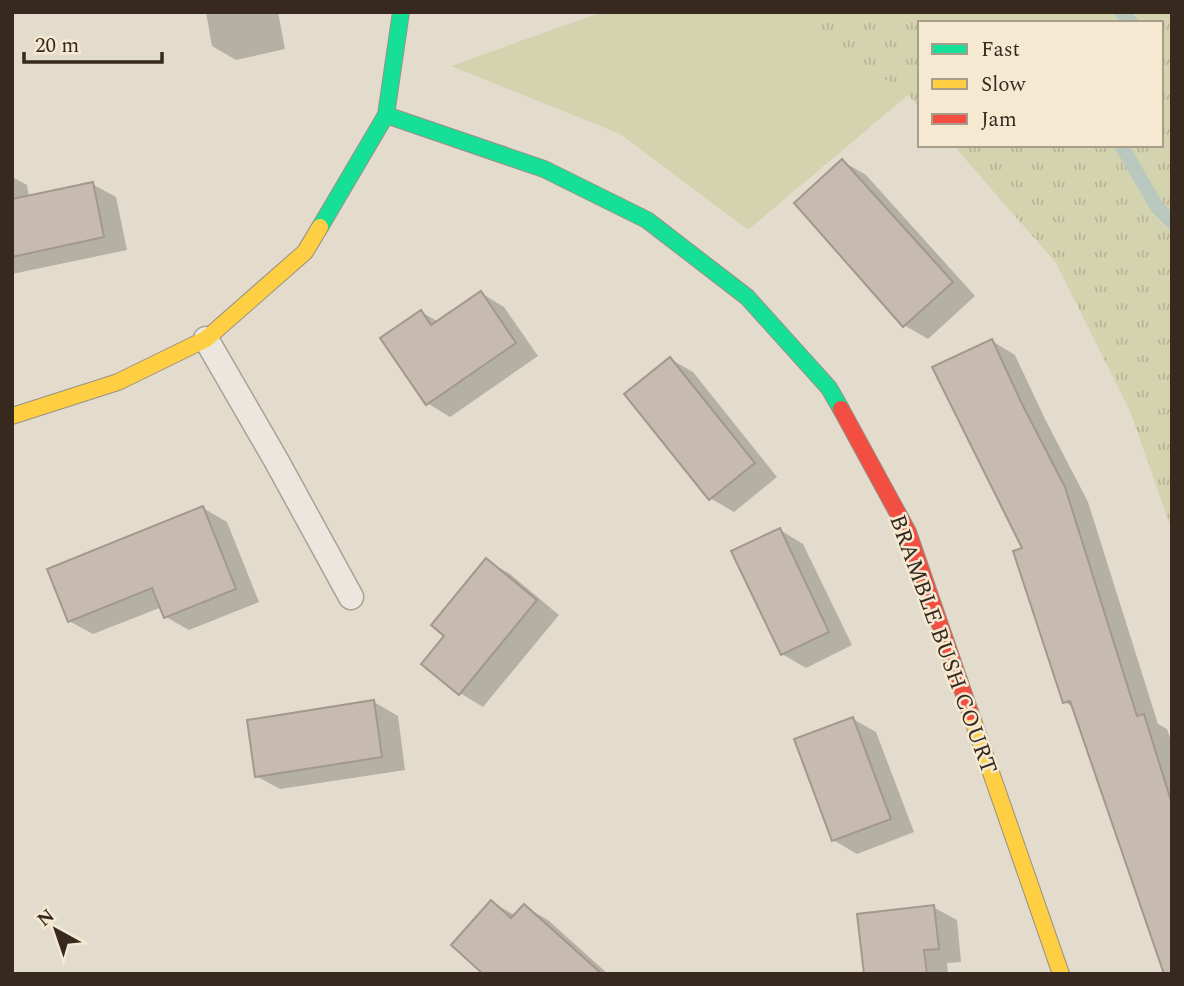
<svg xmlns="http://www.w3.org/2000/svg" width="1184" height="986" viewBox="0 0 1184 986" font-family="Spectral,serif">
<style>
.green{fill:#d4d3af}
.park{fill:url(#park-tufts)}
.shadow{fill:#0003}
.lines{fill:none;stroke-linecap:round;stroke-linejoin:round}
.stream{stroke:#b8c8be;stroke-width:14}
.building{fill:#c7baae;stroke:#a3988c;stroke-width:2}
.lane-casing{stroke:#a8a196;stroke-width:27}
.fast-casing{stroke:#989086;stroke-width:18}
.slow-casing{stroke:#989086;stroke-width:18}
.jam-casing{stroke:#989086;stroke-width:18}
.lane{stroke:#ece7de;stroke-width:24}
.fast{stroke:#16e098;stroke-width:16}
.slow{stroke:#ffcf43;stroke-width:16}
.jam{stroke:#f24e42;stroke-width:16}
.labels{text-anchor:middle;stroke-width:5;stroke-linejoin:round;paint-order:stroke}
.street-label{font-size:23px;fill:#37291e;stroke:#f5e9d2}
</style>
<defs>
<pattern id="park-tufts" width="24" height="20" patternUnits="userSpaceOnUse" patternTransform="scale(1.75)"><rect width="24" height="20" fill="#d4d3af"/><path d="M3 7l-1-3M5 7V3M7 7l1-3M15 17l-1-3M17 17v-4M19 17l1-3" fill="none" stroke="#b7b596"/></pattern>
</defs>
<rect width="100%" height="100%" fill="#e3dccd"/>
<path class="green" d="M602,12h398l-80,11v65l-12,7 -160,135 -128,-96 -169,-68z"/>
<path class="park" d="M791,12h381v519l-42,-120 -74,-148 -103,-118h208v-122h-241v85l-12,-13z"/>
<g class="shadow">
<path d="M206,12h72l7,37 -49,11 -24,-14z"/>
<path d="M842,161l24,14 109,121 -47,43 -24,-14z"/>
<path d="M12,177l15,8 2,12 63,-13 24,13 11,53 -115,24z"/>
<path d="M481,293l23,14 34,49 -88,61 -23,-14 -6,-91 18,10z"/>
<path d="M992,341l23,14 30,64 43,83 70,222 9,5 5,15v230l-98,-266 -9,-6 -41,-153z"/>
<path d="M670,359l23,13 84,105 -43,35 -24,-14z"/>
<path d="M203,508l24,14 32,80 -70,28 -23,-13 -4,-10 -69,27 -24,-13z"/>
<path d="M780,530l23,14 49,101 -46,23 -24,-14z"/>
<path d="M486,560l24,14 49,41 -76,92 -23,-14 -14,-57z"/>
<path d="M374,702l24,14 7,54 -125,19 -24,-13z"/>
<path d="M853,719l23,13 38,100 -57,22 -24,-14z"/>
<path d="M492,902l24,14 8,-10 24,14 60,54h-122z"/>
<path d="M933,907l24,13 4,42 -14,1 1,11h-83z"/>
</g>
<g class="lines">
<g class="stream">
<path d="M1121,12l11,11"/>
<path d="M1121,145l36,62 15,15"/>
</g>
</g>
<g class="building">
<path d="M842,159l111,123 -50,45 -109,-124z"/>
<path d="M93,182l11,55 -92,20v-58z"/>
<path d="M481,291l35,52 -90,62 -46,-67 41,-28 10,15z"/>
<path d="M992,339l30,65 43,83 72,229 7,-2 28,90v170h-8l-94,-273 -7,2 -50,-152 9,-3 -90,-181z"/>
<path d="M670,357l85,106 -46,37 -85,-106z"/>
<path d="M203,506l33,83 -72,29 -12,-30 -84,34 -21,-53z"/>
<path d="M780,528l49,104 -48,23 -50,-104z"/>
<path d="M486,558l51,42 -78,95 -38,-31 23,-28 -13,-11z"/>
<path d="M374,700l8,57 -127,20 -8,-57z"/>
<path d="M853,717l38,102 -59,22 -38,-102z"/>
<path d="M491,900l20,18 13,-14 78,70h-119l-32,-29z"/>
<path d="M934,905l5,44 -15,1 3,24h-63l-7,-60z"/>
</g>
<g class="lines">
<defs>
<path id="lane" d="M206,339l70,121 75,137"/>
<g id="fast">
<path d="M386,115l158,54 103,51 100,77 82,91 12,21"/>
<path d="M320,227l66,-112 15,-103"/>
</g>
<g id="slow">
<path d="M12,416l106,-34 88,-43 99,-87 15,-25"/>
<path d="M970,712l91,262"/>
</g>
<path id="jam" d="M841,409l67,123 62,180"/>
</defs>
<use href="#lane" class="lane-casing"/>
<use href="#fast" class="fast-casing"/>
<use href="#slow" class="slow-casing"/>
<use href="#jam" class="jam-casing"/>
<use href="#lane" class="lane"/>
<use href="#fast" class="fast"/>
<use href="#slow" class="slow"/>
<use href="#jam" class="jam"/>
</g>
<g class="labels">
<g class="street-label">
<text transform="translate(944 644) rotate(70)" y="8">BRAMBLE BUSH COURT</text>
</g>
</g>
<rect width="1184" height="986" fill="none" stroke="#37291e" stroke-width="28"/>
<rect x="918" y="21" width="245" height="126" fill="#f5e9d2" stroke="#a99c8a" stroke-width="2"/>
<rect x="932" y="44" width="35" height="10" fill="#16e098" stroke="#a99c8a" stroke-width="2"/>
<text x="981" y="56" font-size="21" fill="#37291e">Fast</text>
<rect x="932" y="79" width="35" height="10" fill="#ffcf43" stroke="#a99c8a" stroke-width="2"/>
<text x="981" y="91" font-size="21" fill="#37291e">Slow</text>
<rect x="932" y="114" width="35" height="10" fill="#f24e42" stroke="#a99c8a" stroke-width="2"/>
<text x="981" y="126" font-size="21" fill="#37291e">Jam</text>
<g transform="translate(56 930) rotate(320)" stroke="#f5e9d2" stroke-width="5" paint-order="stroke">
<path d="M0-5L12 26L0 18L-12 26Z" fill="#37291e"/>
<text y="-10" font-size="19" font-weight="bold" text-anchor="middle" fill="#37291e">N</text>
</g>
<path d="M24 52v10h138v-10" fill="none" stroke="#37291e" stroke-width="3.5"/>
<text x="35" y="52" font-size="21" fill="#37291e" stroke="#f5e9d2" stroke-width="5" paint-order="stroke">20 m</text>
</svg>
